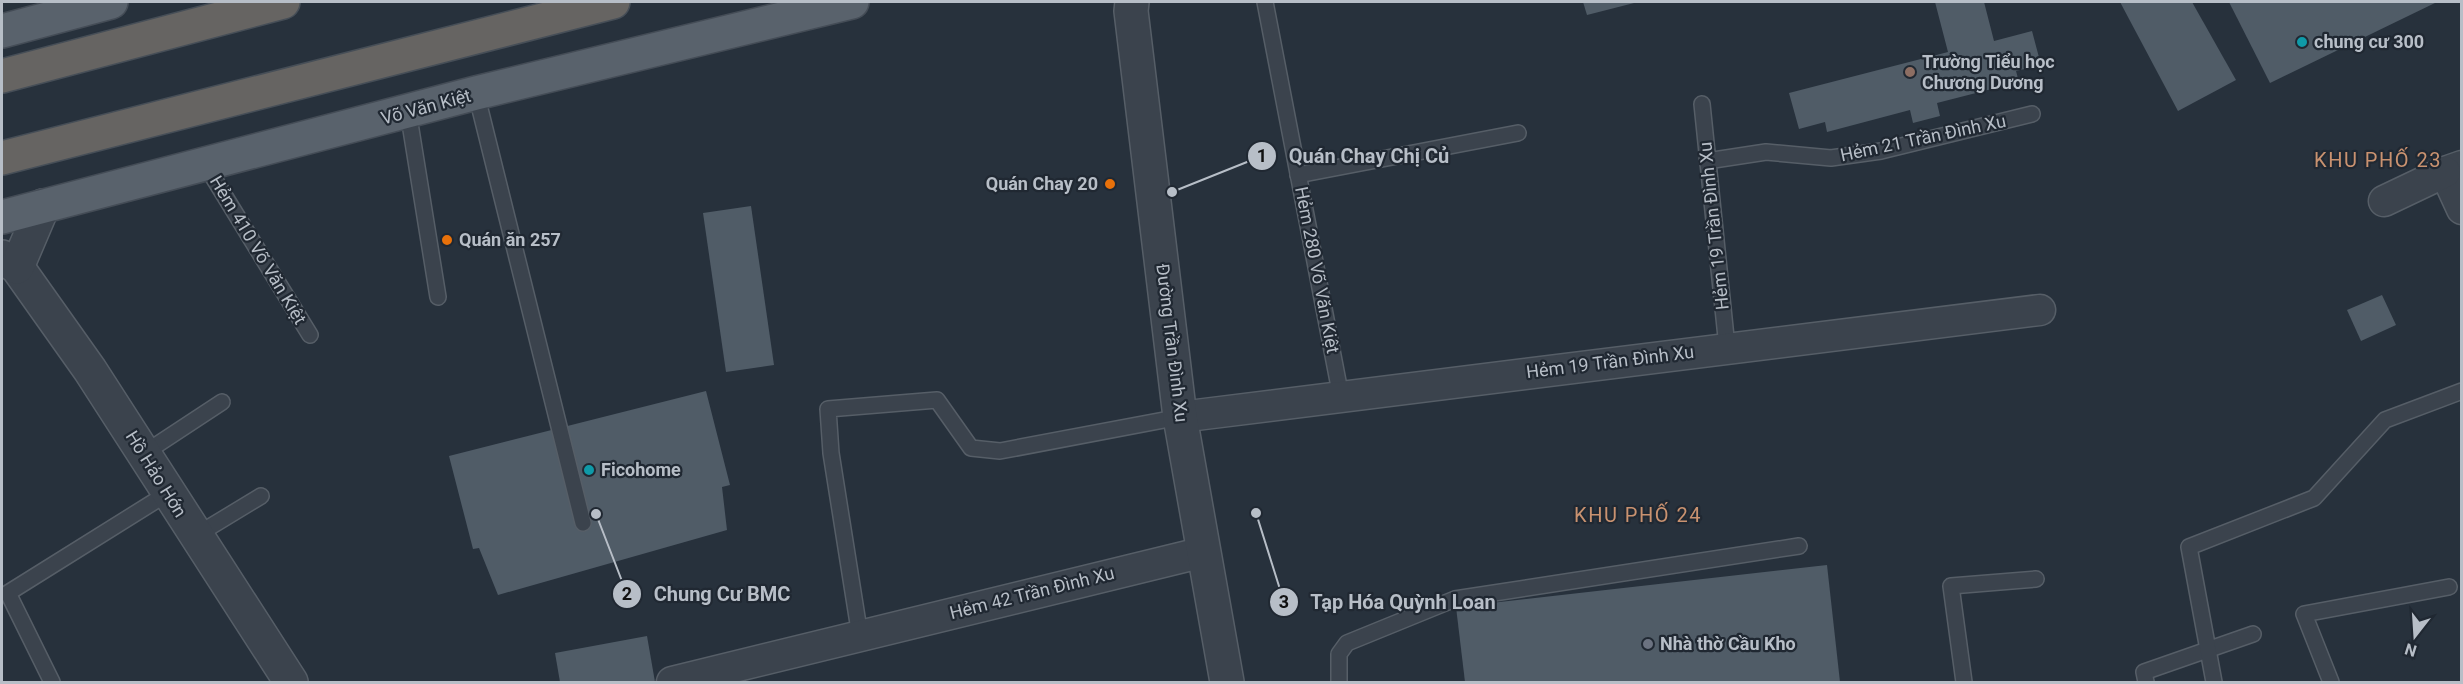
<svg xmlns="http://www.w3.org/2000/svg" width="2463" height="684" viewBox="0 0 2463 684" font-family="Roboto,sans-serif">
<style>
.building{fill:#505c67}
.lines{fill:none;stroke-linecap:round;stroke-linejoin:round}
.service-casing{stroke:#565e67;stroke-width:18}
.minor-casing{stroke:#565e67;stroke-width:33}
.tertiary-casing{stroke:#565e67;stroke-width:36}
.primary-casing{stroke:#444c56;stroke-width:36}
.trunk-casing{stroke:#464e57;stroke-width:36}
.service{stroke:#3b434d;stroke-width:15}
.minor{stroke:#3b434d;stroke-width:30}
.tertiary{stroke:#3b434d;stroke-width:33}
.primary{stroke:#59626c;stroke-width:33}
.trunk{stroke:#666462;stroke-width:33}
.culture-dot{fill:#0f9aa8;stroke:#202832;stroke-width:2}
.education-dot{fill:#8d6e63;stroke:#202832;stroke-width:2}
.food-dot{fill:#e8710a;stroke:#202832;stroke-width:2}
.worship-dot{fill:#6b7280;stroke:#202832;stroke-width:2}
.labels{text-anchor:middle;stroke-width:4.5;stroke-linejoin:round;paint-order:stroke}
.poi-label{font-size:18px;font-weight:bold;fill:#b7bec7;stroke:#202832;text-anchor:start}
.street-label{font-size:18px;fill:#b7bec7;stroke:#202832}
.neighbourhood-label{font-size:20px;letter-spacing:1.5px;fill:#c99270;stroke:#202832}
.leader{fill:none;stroke:#b7bec7;stroke-width:2}
.callout-dot{fill:#b7bec7;stroke:#202832;stroke-width:2}
.mark-label{font-size:18px;text-anchor:middle;font-weight:bold;fill:#111}
.callout-label{font-size:20px;text-anchor:middle;font-weight:bold;fill:#b7bec7;stroke:#202832;stroke-width:4.5;stroke-linejoin:round;paint-order:stroke}
</style>
<rect width="100%" height="100%" fill="#27313c"/>
<g class="building">
<path d="M1583,2h55l-51,13z"/>
<path d="M1935,2h49l10,39 38,-10 9,34 -25,6 3,11 -82,21 3,13 -27,7 -3,-13 -83,22 -2,-10 -26,7 -10,-36 159,-41z"/>
<path d="M2120,2h72l44,78 -58,31z"/>
<path d="M2229,2h208l-167,81z"/>
<path d="M751,206l23,159 -48,7 -23,-159z"/>
<path d="M2382,295l14,30 -35,16 -14,-31z"/>
<path d="M706,391l24,94 -8,2 5,43 -229,65 -19,-47 -6,1 -24,-93z"/>
<path d="M1827,565l13,117h-375l-9,-75z"/>
<path d="M647,636l8,46h-95l-5,-29z"/>
</g>
<g class="lines">
<defs>
<g id="service">
<path d="M1265,2l76,395"/>
<path d="M476,93l107,430"/>
<path d="M1702,104l25,243"/>
<path d="M408,111l30,186"/>
<path d="M1707,161l59,-9 65,6 50,-7 151,-37"/>
<path d="M205,164l105,171"/>
<path d="M1298,175l220,-42"/>
<path d="M143,454l79,-52"/>
<path d="M195,536l66,-40"/>
<path d="M860,636l-29,-183 -3,-44 109,-9 34,48 29,3 180,-34"/>
<path d="M52,682l-44,-89 160,-100"/>
<path d="M1339,682v-28l8,-11 108,-44 344,-53"/>
<path d="M1964,682l-13,-96 85,-7"/>
<path d="M2146,682l-2,-10 109,-38"/>
<path d="M2214,682l-25,-135 125,-49 71,-78 77,-29"/>
<path d="M2331,682l-27,-68 145,-27"/>
</g>
<g id="minor">
<path d="M2462,166l-17,6 17,37"/>
<path d="M2384,201l61,-29"/>
<path d="M1180,417l860,-107"/>
<path d="M672,682l532,-130"/>
</g>
<g id="tertiary">
<path d="M1132,2l-1,9 49,406 47,265"/>
<path d="M2,257l15,10 73,103 201,312"/>
<path d="M17,267l26,-61"/>
</g>
<g id="primary">
<path d="M2,31l109,-29"/>
<path d="M2,217l474,-124 376,-91"/>
</g>
<g id="trunk">
<path d="M2,76l281,-74"/>
<path d="M2,158l611,-156"/>
</g>
</defs>
<use href="#service" class="service-casing"/>
<use href="#minor" class="minor-casing"/>
<use href="#tertiary" class="tertiary-casing"/>
<use href="#primary" class="primary-casing"/>
<use href="#trunk" class="trunk-casing"/>
<use href="#service" class="service"/>
<use href="#minor" class="minor"/>
<use href="#tertiary" class="tertiary"/>
<use href="#primary" class="primary"/>
<use href="#trunk" class="trunk"/>
</g>
<g class="culture-dot">
<circle cx="2302" cy="42" r="6"/>
<circle cx="589" cy="470" r="6"/>
</g>
<circle class="education-dot" cx="1910" cy="72" r="6"/>
<g class="food-dot">
<circle cx="1110" cy="184" r="6"/>
<circle cx="447" cy="240" r="6"/>
</g>
<circle class="worship-dot" cx="1648" cy="644" r="6"/>
<g class="labels">
<g class="poi-label">
<text x="2314" y="48">chung cư 300</text>
<text x="1922" y="68">Trường Tiểu học<tspan x="1922" dy="21">Chương Dương</tspan></text>
<text x="1098" y="190" text-anchor="end">Quán Chay 20</text>
<text x="459" y="246">Quán ăn 257</text>
<text x="601" y="476">Ficohome</text>
<text x="1660" y="650">Nhà thờ Cầu Kho</text>
</g>
<g class="street-label">
<text transform="translate(426 107) rotate(-15)" y="6">Võ Văn Kiệt</text>
<text transform="translate(1923 138) rotate(-12)" y="6">Hẻm 21 Trần Đình Xu</text>
<text transform="translate(1714 226) rotate(-96)" y="6">Hẻm 19 Trần Đình Xu</text>
<text transform="translate(258 250) rotate(59)" y="6">Hẻm 410 Võ Văn Kiệt</text>
<text transform="translate(1317 270) rotate(79)" y="6">Hẻm 280 Võ Văn Kiệt</text>
<text transform="translate(1172 343) rotate(83)" y="6">Đường Trần Ðình Xu</text>
<text transform="translate(1610 362) rotate(-7)" y="6">Hẻm 19 Trần Ðình Xu</text>
<text transform="translate(156 474) rotate(58)" y="6">Hồ Hảo Hớn</text>
<text transform="translate(1032 593) rotate(-14)" y="6">Hẻm 42 Trần Ðình Xu</text>
</g>
<g class="neighbourhood-label">
<text x="2378" y="167">KHU PHỐ 23</text>
<text x="1638" y="522">KHU PHỐ 24</text>
</g>
</g>
<path class="leader" d="M1172 192L1262 156M596 514L627 594M1256 513L1284 602"/>
<g class="callout-dot">
<circle cx="1172" cy="192" r="6"/>
<circle cx="596" cy="514" r="6"/>
<circle cx="1256" cy="513" r="6"/>
<circle cx="1262" cy="156" r="15"/>
<circle cx="627" cy="594" r="15"/>
<circle cx="1284" cy="602" r="15"/>
</g>
<g class="mark-label">
<text x="1262" y="162">1</text>
<text x="627" y="600">2</text>
<text x="1284" y="608">3</text>
</g>
<g class="callout-label">
<text x="1369" y="163">Quán Chay Chị Củ</text>
<text x="722" y="601">Chung Cư BMC</text>
<text x="1403" y="609">Tạp Hóa Quỳnh Loan</text>
</g>
<rect width="2463" height="684" fill="none" stroke="#b7bec7" stroke-width="6"/>
<g transform="translate(2415 636) rotate(197)" stroke="#202832" stroke-width="4.5" paint-order="stroke">
<path d="M0-4.5L10 22L0 15L-10 22Z" fill="#b7bec7"/>
<text y="-9" font-size="16" font-weight="bold" text-anchor="middle" fill="#b7bec7">N</text>
</g>
</svg>
